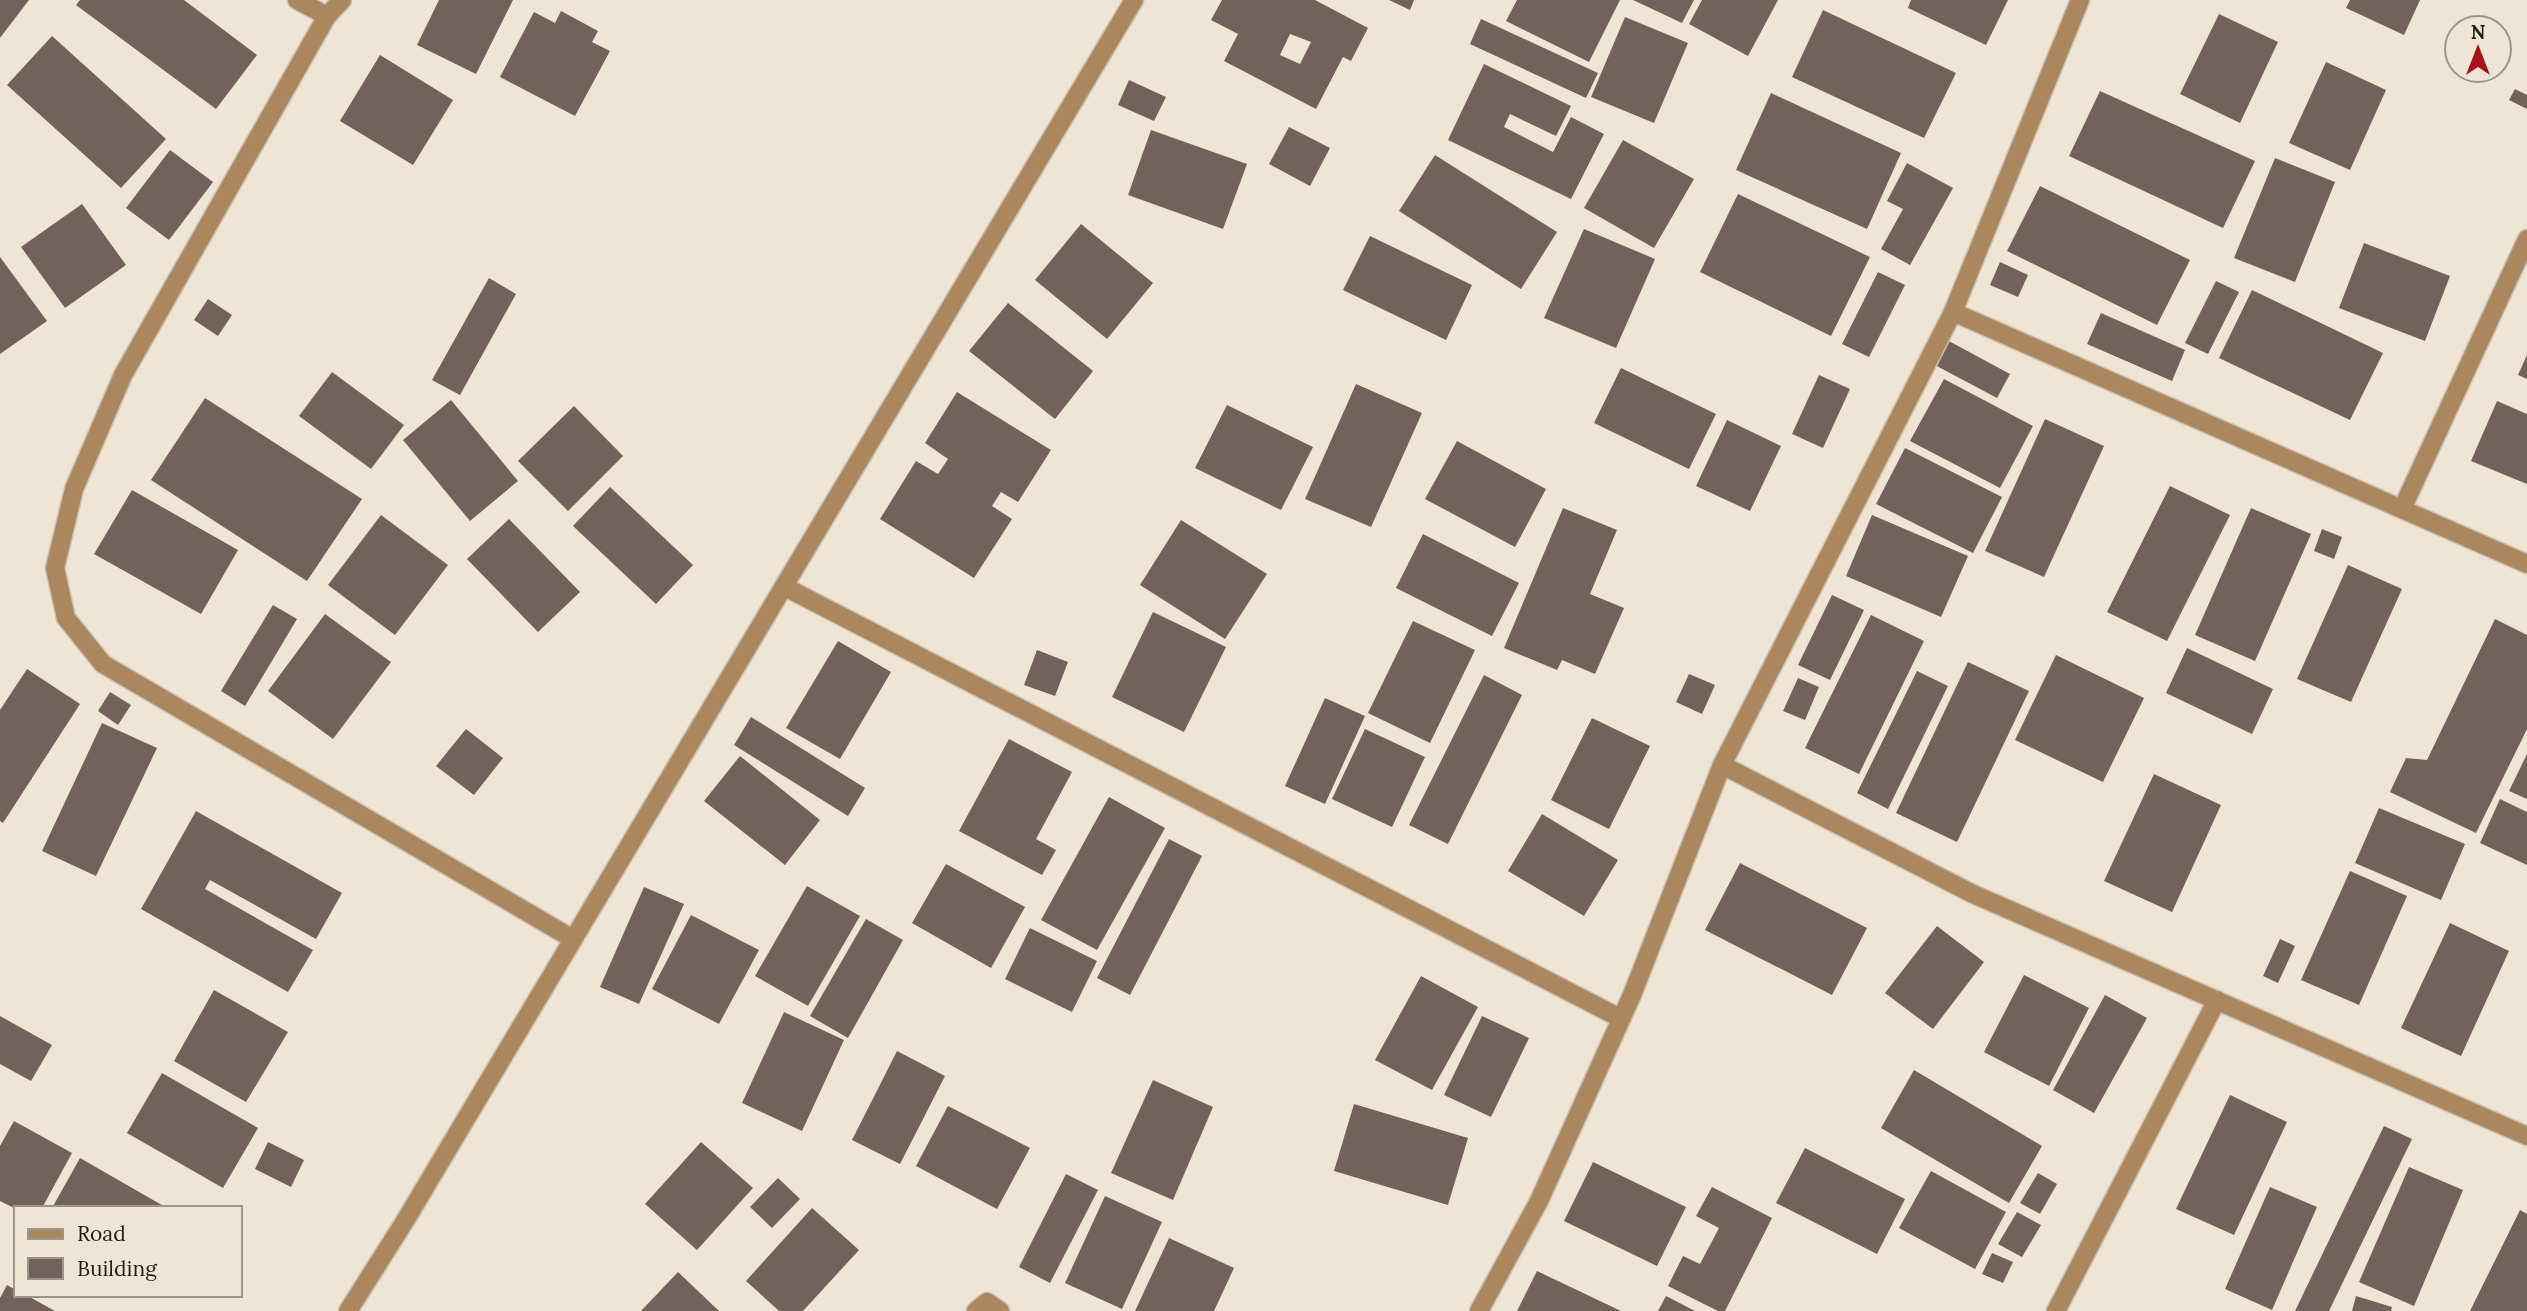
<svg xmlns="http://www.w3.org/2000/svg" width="2527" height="1311" viewBox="0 0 2527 1311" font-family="Lora,serif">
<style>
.building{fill:#72625b;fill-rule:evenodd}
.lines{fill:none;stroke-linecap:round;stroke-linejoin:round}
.street-casing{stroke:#c9c1b3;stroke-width:21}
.street{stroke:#ab875e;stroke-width:18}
</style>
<rect width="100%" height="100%" fill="#eee5d5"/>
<g class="building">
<path d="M0,0h29l-29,38z"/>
<path d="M80,0h104l73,55 -41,54 -140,-104z"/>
<path d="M439,0h74l-37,74 -59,-29z"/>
<path d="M1222,0h93l53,28 -17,33 -8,-4 -27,52 -92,-48 14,-27 -27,-14zM1290,34l21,8 -11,22 -20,-9z"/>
<path d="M1389,0h25l-4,10z"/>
<path d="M1517,0h103l-31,62 -83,-41z"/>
<path d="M1633,0h61l-12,23z"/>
<path d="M1702,0h76l-30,56 -59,-32z"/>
<path d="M1911,0h97l-22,45 -78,-37z"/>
<path d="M2350,0h70l-16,35 -58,-27z"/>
<path d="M1823,10l133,63 -32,65 -132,-61z"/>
<path d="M561,11l37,20 -6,11 18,9 -35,65 -75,-39 34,-65 21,11z"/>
<path d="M2219,14l59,28 -38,81 -60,-29z"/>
<path d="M1625,17l63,26 -34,80 -63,-26z"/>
<path d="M1481,19l117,54 -12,25 -116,-54z"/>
<path d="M52,36l114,103 -45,49 -114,-103z"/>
<path d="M380,55l73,45 -40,65 -73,-44z"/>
<path d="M2326,62l60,28 -36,80 -61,-27z"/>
<path d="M1484,64l87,42 -15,30 -46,-22 -6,13 49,25 18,-35 33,17 -33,65 -123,-59z"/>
<path d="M1129,80l37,17 -12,24 -36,-16z"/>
<path d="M2515,89l12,6v14l-18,-9z"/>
<path d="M2100,91l155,70 -32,67 -154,-72z"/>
<path d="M1771,93l130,60 -34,76 -131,-59z"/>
<path d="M1289,127l41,21 -20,38 -41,-22z"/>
<path d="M1151,130l96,34 -24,65 -95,-34z"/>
<path d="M1623,140l71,39 -40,69 -70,-40z"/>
<path d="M170,150l43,32 -44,58 -43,-32z"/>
<path d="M1435,155l122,77 -36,57 -122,-78z"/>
<path d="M2275,158l60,24 -40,100 -61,-24z"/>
<path d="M1907,163l46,25 -43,77 -29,-16 22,-40 -16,-8z"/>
<path d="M2040,186l150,74 -33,65 -150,-74z"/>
<path d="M1738,194l132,63 -39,79 -131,-64z"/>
<path d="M82,204l44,61 -61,43 -44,-61z"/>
<path d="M1081,224l72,59 -46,56 -72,-59z"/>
<path d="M1584,229l71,30 -39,89 -72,-30z"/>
<path d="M1370,236l102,49 -26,55 -103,-50z"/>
<path d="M2364,243l86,33 -25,65 -86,-33z"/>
<path d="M0,257l47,64 -47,33z"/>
<path d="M2000,262l28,13 -10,22 -28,-12z"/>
<path d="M1878,272l27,13 -36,72 -27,-13z"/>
<path d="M489,278l27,16 -56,101 -28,-15z"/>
<path d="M2216,281l23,11 -31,62 -23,-11z"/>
<path d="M2252,290l131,63 -33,67 -131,-62z"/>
<path d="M208,299l24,16 -14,21 -24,-16z"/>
<path d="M1008,303l85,68 -38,48 -86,-68z"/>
<path d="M2101,313l84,37 -13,31 -85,-37z"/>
<path d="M1947,340l63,34 -13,24 -64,-34z"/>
<path d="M2527,355v24l-9,-4z"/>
<path d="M1621,368l95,46 -27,55 -95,-46z"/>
<path d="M332,372l72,53 -33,44 -72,-53z"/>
<path d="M1819,375l31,14 -27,59 -31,-14z"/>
<path d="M1944,379l89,47 -33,62 -90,-47z"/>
<path d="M1356,384l66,29 -51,114 -66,-28z"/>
<path d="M957,392l94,58 -33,52 -17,-10 -9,14 20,13 -38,59 -94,-59 36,-58 22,13 10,-15 -23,-16z"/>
<path d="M205,398l157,101 -55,82 -156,-101z"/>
<path d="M451,400l67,81 -48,40 -67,-81z"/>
<path d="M2497,401l30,13v70l-56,-23z"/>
<path d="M1227,405l86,42 -32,63 -86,-42z"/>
<path d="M574,406l49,50 -55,55 -50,-50z"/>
<path d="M2045,419l59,27 -60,131 -59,-26z"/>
<path d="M1727,420l54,26 -31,65 -54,-25z"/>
<path d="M1457,441l89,48 -31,58 -90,-48z"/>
<path d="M1905,448l97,49 -29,56 -97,-49z"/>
<path d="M2170,486l60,29 -63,126 -60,-29z"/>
<path d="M610,487l83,78 -37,39 -83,-78z"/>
<path d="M132,490l106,60 -37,64 -107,-60z"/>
<path d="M1563,508l54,22 -27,64 34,14 -29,66 -33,-14 -5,10 -53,-22z"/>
<path d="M2251,508l60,26 -56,127 -60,-26z"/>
<path d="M381,515l67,50 -53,70 -67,-50z"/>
<path d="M1872,515l96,41 -27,61 -95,-41z"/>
<path d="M509,519l71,73 -42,40 -71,-73z"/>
<path d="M1181,520l86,54 -42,65 -85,-54z"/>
<path d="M2322,529l20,8 -8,22 -20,-8z"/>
<path d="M1423,534l96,49 -27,53 -96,-48z"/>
<path d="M2348,565l54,24 -51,113 -54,-23z"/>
<path d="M1832,595l32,15 -34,70 -32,-15z"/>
<path d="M273,605l24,14 -52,87 -24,-15z"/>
<path d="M1153,612l73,35 -42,85 -72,-35z"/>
<path d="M325,614l66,48 -58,77 -65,-48z"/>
<path d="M1871,615l53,26 -65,133 -54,-26z"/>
<path d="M2495,619l32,16v94l-51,104 -86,-41 16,-34 21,2z"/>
<path d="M1413,621l62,29 -45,93 -62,-30z"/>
<path d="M838,641l53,31 -51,87 -54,-31z"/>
<path d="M2187,648l86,41 -21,45 -86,-41z"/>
<path d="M1037,650l31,12 -13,34 -31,-11z"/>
<path d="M2056,655l88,43 -41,84 -88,-42z"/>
<path d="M1968,662l61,29 -72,151 -61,-29z"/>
<path d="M27,669l53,35 -77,119 -3,-2v-111z"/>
<path d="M1917,671l31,15 -60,123 -31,-16z"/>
<path d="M1689,674l26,11 -13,29 -26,-12z"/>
<path d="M1484,675l38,20 -74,149 -39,-19z"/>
<path d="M1798,678l21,9 -14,33 -22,-9z"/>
<path d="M110,692l21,13 -13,20 -20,-14z"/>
<path d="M1325,698l40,18 -40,88 -40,-18z"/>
<path d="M751,717l114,71 -17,28 -114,-71z"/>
<path d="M1592,718l58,28 -41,83 -58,-29z"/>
<path d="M102,723l55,25 -61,128 -54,-25z"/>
<path d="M466,729l37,29 -29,37 -38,-29z"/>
<path d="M1365,729l60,28 -33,70 -60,-28z"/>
<path d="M1009,739l63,33 -36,67 20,11 -14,25 -83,-44z"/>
<path d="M2527,754v45l-18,-8z"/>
<path d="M740,756l80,64 -35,45 -81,-64z"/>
<path d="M2154,774l67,31 -49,107 -68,-31z"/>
<path d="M1109,797l56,31 -68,122 -56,-30z"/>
<path d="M2500,799l27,13v53l-47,-22z"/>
<path d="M2379,808l86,36 -24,56 -86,-37z"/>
<path d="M196,811l146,82 -26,46 -106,-59 -5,9 108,61 -25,42 -147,-83z"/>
<path d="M1542,814l76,46 -34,56 -76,-45z"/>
<path d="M1169,839l33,17 -72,139 -33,-17z"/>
<path d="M1740,863l127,65 -35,67 -127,-65z"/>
<path d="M946,864l79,43 -34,61 -79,-45z"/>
<path d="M2350,871l57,25 -48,109 -58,-25z"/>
<path d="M807,886l53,30 -52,90 -53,-30z"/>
<path d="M644,887l40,17 -45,100 -39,-17z"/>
<path d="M691,915l68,35 -40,74 -67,-35z"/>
<path d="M866,919l37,21 -55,98 -38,-22z"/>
<path d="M2450,923l59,28 -48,105 -60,-28z"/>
<path d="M1937,926l47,36 -51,67 -48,-36z"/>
<path d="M1030,928l67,33 -25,51 -67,-33z"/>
<path d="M2280,939l15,7 -17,37 -15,-7z"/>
<path d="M2024,975l65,33 -40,78 -65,-34z"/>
<path d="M1421,976l57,31 -46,83 -57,-30z"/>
<path d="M214,990l74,42 -42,70 -72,-41z"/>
<path d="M2105,995l42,23 -53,95 -41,-23z"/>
<path d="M784,1012l60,28 -42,91 -60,-28z"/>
<path d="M0,1016l52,29 -21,36 -31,-17z"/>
<path d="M1482,1016l47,22 -38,79 -47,-22z"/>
<path d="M897,1051l48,25 -45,88 -48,-24z"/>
<path d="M1914,1070l128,76 -33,57 -128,-75z"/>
<path d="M162,1073l96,55 -35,60 -96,-55z"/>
<path d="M1153,1080l60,27 -40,93 -62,-27z"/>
<path d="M2230,1095l57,27 -53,113 -58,-26z"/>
<path d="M1354,1104l114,34 -20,67 -114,-34z"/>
<path d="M948,1106l82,42 -33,61 -81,-43z"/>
<path d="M14,1121l58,32 -30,55 -26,1 -16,-8v-55z"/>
<path d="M2384,1126l28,13 -83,172h-34z"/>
<path d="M268,1142l36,18 -13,27 -36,-18z"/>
<path d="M701,1142l52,46 -56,62 -52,-46z"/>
<path d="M1805,1148l100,51 -28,55 -101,-51z"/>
<path d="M80,1158l87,50h-115z"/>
<path d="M1593,1162l93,45 -29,59 -93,-45z"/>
<path d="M2409,1167l54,23 -49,116 -55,-24z"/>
<path d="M1931,1171l75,41 -31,57 -76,-41z"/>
<path d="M2038,1173l19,11 -17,30 -20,-11z"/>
<path d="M1066,1174l32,16 -48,93 -31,-16z"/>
<path d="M778,1178l22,21 -28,29 -22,-21z"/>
<path d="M1712,1187l60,31 -47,93h-7l-50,-25 15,-30 17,8 19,-36 -23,-12z"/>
<path d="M2270,1187l47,20 -45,103 -47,-21z"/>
<path d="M1105,1196l57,26 -40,87 -57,-26z"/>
<path d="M812,1208l47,42 -56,61h-24l-33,-30z"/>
<path d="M2520,1210l7,4v97h-57z"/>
<path d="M2017,1212l24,13 -19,32 -24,-13z"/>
<path d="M1169,1238l65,30 -20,43h-79z"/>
<path d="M1992,1253l21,9 -10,21 -21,-9z"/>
<path d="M1537,1271l84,40h-104z"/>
<path d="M678,1272l41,39h-78z"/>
<path d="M7,1285l9,5v5h10l29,16h-55v-13z"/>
<path d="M1666,1296l29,15h-37z"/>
<path d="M2356,1296l36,11 -1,4h-39z"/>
</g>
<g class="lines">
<defs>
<g id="street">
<path d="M297,0l30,16"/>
<path d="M342,0l-15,16 -204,359 -49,114 -19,79 11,50 37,46 470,275"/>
<path d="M1953,312l574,252"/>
<path d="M2402,509l125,-270"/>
<path d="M785,587l835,431"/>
<path d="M1722,765l251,129 554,242"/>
<path d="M348,1311l57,-90 729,-1221"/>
<path d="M976,1311l11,-9 13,9"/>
<path d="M1479,1311l60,-110 93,-206 90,-230 231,-453 127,-312"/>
<path d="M2056,1311l161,-311"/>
</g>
</defs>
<use href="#street" class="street-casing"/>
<use href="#street" class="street"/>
</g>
<rect x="14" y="1206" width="228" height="91" fill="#eee5d5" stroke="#9c9589" stroke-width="2"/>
<rect x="28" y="1229" width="35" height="10" fill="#ab875e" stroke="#9c9589" stroke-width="2"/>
<text x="77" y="1241" font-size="21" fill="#211e18">Road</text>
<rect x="28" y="1258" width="35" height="21" fill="#72625b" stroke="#9c9589" stroke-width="2"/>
<text x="77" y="1276" font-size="21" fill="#211e18">Building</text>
<g transform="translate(2478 49)"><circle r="33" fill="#eee5d5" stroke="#9c9589" stroke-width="2"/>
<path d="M0-5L12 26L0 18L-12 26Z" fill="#a81319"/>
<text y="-10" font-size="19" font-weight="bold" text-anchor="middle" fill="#211e18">N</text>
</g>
</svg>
